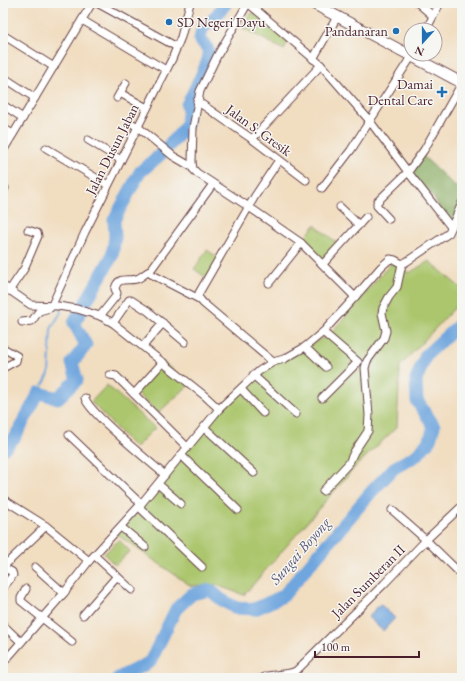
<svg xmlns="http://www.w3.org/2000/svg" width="465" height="681" viewBox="0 0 465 681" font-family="'EB Garamond',serif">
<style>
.green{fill:#abc66d;stroke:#7a724c}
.forest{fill:#88ab60;stroke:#696546}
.water{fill:#70a6de;stroke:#5d6284}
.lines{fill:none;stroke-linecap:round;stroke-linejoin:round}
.stream{stroke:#70a6de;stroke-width:2}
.river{stroke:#70a6de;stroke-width:13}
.minor-casing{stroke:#633c41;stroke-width:9}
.secondary-casing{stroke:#633c41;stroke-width:12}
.minor{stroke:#fff;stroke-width:7}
.secondary{stroke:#fff;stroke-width:10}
.poi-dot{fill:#1f6fb2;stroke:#f6f6f2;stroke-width:1.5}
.labels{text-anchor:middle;stroke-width:3;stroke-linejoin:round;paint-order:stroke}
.poi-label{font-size:14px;fill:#4a1f2b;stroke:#f6f6f2;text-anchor:end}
.street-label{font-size:14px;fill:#4a1f2b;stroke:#f6f6f2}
.water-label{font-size:15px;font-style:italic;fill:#595573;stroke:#f6f6f2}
</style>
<rect width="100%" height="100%" fill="#f6f6f2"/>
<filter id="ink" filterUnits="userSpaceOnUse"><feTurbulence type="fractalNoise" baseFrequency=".025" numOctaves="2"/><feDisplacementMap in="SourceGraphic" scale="8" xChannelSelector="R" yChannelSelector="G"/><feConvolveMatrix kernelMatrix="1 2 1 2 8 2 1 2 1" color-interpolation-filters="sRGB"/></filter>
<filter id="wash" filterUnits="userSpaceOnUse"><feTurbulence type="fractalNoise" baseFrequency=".012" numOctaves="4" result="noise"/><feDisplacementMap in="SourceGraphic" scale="16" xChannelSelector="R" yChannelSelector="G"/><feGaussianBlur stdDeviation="0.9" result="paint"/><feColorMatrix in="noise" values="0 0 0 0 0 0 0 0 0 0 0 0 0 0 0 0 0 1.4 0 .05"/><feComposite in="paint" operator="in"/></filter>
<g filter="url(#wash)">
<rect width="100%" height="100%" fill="#f1ddc0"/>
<g class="green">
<path d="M258,12l31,27 -5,11 -43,-23 9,-13z"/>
<path d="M315,225l23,19 -15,19 -21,-22z"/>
<path d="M207,250l16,11 -13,19 -16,-11z"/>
<path d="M429,261l33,28v11l-62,66 -3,61 -41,39 -112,129 -28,-10 -25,1 -76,-53 89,-106 69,-65 12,-3 46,-26 61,-71 17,11z"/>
<path d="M163,362l27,22 -32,29 -23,-21z"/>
<path d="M107,385l48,43 -20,20 -44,-46z"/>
<path d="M119,540l11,11 -15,14 -11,-11z"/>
</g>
<path class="forest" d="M422,155l40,38v23l-9,15 -21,-36 -21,-19z"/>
<path class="water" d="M380,604l15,14 -12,13 -15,-14z"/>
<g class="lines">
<g class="stream">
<path d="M59,303l2,-11"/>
<path d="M39,393l10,-19 2,-45 10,-17 -1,-5"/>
</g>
<g class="river">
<path d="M3,449l12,-12 24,-44 19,5 19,-18 -5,-17 14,-18 -12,-22 38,-67 3,-19 -1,-17 26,-48 21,-18 25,-27 2,-16 -1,-6c4,-9 23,-43 22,-52 -1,-6 -5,-9 -9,-13l2,-12 10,-7 14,-18"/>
<path d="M118,678l32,-16 26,-53 16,-15 18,-4 12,10 14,8 19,1 28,-13 89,-105 22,-23 23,-13 13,-15 4,-14 -17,-25 -1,-21 10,-25 36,-33"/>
</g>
</g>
</g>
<g filter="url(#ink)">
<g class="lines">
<defs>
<g id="minor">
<path d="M97,3l80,44"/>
<path d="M248,3l73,62 48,55 39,52 43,55"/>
<path d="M418,3l15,13"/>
<path d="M82,20l84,50"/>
<path d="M426,30l14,-27"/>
<path d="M3,35l51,32"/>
<path d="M313,59l24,-42"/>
<path d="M3,77l32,21"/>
<path d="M120,93l27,15"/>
<path d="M117,98l9,-15"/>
<path d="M197,101l55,38 54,41"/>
<path d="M3,105l20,13"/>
<path d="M131,123l7,4 35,29 19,11"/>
<path d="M3,128l10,6"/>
<path d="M252,139l69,-74"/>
<path d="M88,140l33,20"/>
<path d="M46,148l62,37"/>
<path d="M3,151l89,-148"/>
<path d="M3,187l2,1"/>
<path d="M322,188l29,-38 62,-96"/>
<path d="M340,207l19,18"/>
<path d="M389,219l-12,-13v-4l31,-30 16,-22 38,-67"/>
<path d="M323,264l43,-47"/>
<path d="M269,283l32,-40"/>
<path d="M5,287l26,18 27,1 19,3 23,7 13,7 92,73 14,13"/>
<path d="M9,291l15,-22 14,-33 -1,-3 -9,-3"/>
<path d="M355,297l26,-30 9,-8 5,1 7,4 4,-2 43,-29 13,-30"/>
<path d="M199,299l-48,-25 -1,-3 63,-87"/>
<path d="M100,316l16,-20 1,-3 -2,-4c3,-15 15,-6 24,-11 4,-2 6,-5 11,-7"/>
<path d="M22,322l10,-1 7,-10 11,-3 2,-3 33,-73 87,-173 9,-22 9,-34"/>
<path d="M113,323l16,-23h2l17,11 37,31"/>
<path d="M143,346l20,-23"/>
<path d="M305,347l21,20"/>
<path d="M3,348l14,8 -1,5 -13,7"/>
<path d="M273,362l-70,-59 -5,-6 1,-4 56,-97 24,-36"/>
<path d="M110,375l6,1 71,71"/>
<path d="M253,375l43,39"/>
<path d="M241,389l22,24"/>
<path d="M134,394l29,-32"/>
<path d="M85,398c4,15 65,64 80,77"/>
<path d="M322,398l36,-36 -35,-30"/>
<path d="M204,427l50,46"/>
<path d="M69,435l72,69"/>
<path d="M181,455l57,55"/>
<path d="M158,484l23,20"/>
<path d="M323,491l26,-28 5,-11 14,-21 1,-16 -4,-47 2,-7 17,-23 2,-7 -4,-18 1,-5 6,-11 8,-10 5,-23"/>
<path d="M3,499l43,27 43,35"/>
<path d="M139,507l63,60"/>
<path d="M392,510l34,30 36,35"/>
<path d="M121,527l24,20"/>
<path d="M95,556l37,34"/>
<path d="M35,567l29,26"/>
<path d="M3,588l10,-13 -1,-3 -7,-4v-3l41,-39"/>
<path d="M26,589l-5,9v3l51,41"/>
<path d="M83,615l34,-39"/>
<path d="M3,625l18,17"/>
<path d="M3,663l61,-70 25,-32 52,-57 78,-95 40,-38 14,-9 11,-3 21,-12 18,-15 32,-35 -54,-54 -52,-36 -52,-34 -4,-4 -1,-7 1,-34 7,-37 17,-35 31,-53"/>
<path d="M263,678l4,-2 24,-3"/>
<path d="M286,678l5,-5 5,-2 88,-87 42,-44 36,-34"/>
</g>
<path id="secondary" d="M312,3l150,80"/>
</defs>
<use href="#minor" class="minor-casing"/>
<use href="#secondary" class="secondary-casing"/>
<use href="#minor" class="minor"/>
<use href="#secondary" class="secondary"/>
</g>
</g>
<g class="poi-dot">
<circle cx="169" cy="22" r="4"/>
<circle cx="396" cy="31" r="4"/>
<path d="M440 86h4v4h4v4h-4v4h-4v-4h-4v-4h4z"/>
</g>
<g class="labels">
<g class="poi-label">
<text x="177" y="27" text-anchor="start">SD Negeri Dayu</text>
<text x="388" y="36">Pandanaran</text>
<text x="433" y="89">Damai<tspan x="433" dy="16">Dental Care</tspan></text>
</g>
<g class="street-label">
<text transform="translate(259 130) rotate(36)" y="5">Jalan S. Gresik</text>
<text transform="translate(112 149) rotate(-63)" y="5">Jalan Dusun Jaban</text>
<text transform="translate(368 581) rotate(-45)" y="5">Jalan Sumberan II</text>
</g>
<g class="water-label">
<text transform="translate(300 551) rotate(-49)" y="5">Sungai Boyong</text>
</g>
</g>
<rect width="465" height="681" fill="none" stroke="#f6f6f2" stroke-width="16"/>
<g transform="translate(423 42) rotate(201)"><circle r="19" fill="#f6f6f2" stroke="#b1a0a2"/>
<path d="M0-3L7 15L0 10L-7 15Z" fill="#1f6fb2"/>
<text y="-6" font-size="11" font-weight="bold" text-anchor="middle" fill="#4a1f2b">N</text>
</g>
<path d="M315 651v6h104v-6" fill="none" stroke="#4a1f2b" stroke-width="2"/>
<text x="321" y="651" font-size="12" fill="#4a1f2b" stroke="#f6f6f2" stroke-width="3" paint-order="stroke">100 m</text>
</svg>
